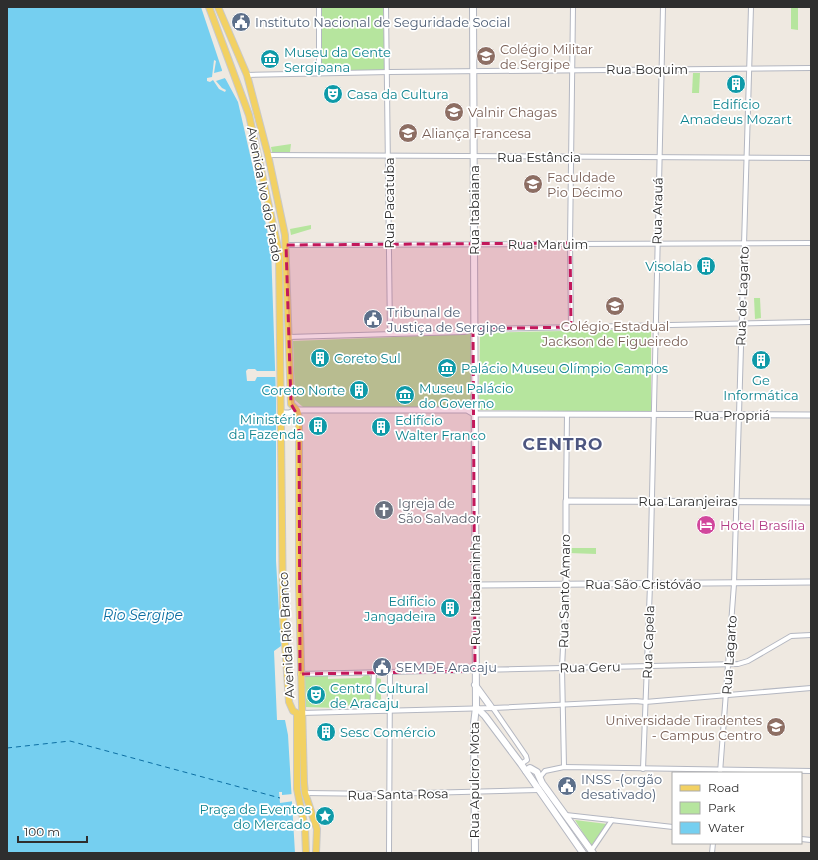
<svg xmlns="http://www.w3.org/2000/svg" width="818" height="860" viewBox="0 0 818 860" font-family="Montserrat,sans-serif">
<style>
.green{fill:#b6e59e}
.water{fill:#75cff0}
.pier{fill:#efe9e1}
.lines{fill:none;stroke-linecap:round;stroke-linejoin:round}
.ferry{stroke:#0d6fa3;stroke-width:1;stroke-dasharray:5 4;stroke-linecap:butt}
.minor-casing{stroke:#b4b7c1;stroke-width:6}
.tertiary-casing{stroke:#b4b7c1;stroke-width:7}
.secondary-casing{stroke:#b4b7c1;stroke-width:8}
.primary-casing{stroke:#c9c9c9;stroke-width:8}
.minor{stroke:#fff;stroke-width:4}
.tertiary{stroke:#fff;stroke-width:5}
.secondary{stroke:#fff;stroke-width:6}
.primary{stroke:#f2d163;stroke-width:6}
.marked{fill:#c2185b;fill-opacity:0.2;stroke:#c2185b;stroke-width:3;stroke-dasharray:8 5;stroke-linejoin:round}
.labels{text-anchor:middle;stroke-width:3.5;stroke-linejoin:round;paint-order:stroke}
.service-label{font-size:13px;fill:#4e5e75;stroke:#fff;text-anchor:start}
.education-label{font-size:13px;fill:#785e54;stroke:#fff;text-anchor:start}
.culture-label{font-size:13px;fill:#0d838f;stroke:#fff;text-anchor:start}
.street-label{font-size:13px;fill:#2e2e2e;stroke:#fff}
.worship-label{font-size:13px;fill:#5b616d;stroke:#fff;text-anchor:start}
.hotel-label{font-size:13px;fill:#b23c85;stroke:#fff;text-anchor:start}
.water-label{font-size:14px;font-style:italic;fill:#0d6fa3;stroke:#fff}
.district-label{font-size:17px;font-weight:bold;letter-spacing:1px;fill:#4d5680;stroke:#fff}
</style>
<rect width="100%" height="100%" fill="#efe9e1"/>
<g class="green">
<path d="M321,7h62l2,63 -63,2z"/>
<path d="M791,7h7v23l-7,-1z"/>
<path d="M693,73h7l-1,20h-7z"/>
<path d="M291,144l-1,8h-18l-1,-5z"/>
<path d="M311,225v4l-20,6 -1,-6z"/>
<path d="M754,298h6l1,20 -6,1z"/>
<path d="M651,329v83l-172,-2 1,-77z"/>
<path d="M472,334v73h-169l-8,-7 -2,-59z"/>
<path d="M569,548h27v6l-27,-1z"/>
<path d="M328,675v4l33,-1 4,-3h4l2,4 1,24 -5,5 -1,-4 -23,2 -4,2 -35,-1v-31z"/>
<path d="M374,677l7,2v19l3,8 -2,3 -8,-1z"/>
<path d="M575,820l32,4 -16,22z"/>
</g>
<path class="water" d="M7,7h194l23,69 14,26 33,145 5,150v164l5,85 -7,5 3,69h8l3,15 7,118h-288z"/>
<g class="pier">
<path d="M214,60l2,1 -2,12 8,-2v-6l8,19 -5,-6 -9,3 6,7 4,2 -1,2 -6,-3 -6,-9 -3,2 -3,-1v-3l5,-1z"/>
<path d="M248,369h7l2,2h19v6h-19l-2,4h-8l-1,-10z"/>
<path d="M279,792h3v3l11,-1 1,7 -14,2z"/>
</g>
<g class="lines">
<path class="ferry" d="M7,748l63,-7 210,57"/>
<defs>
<g id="minor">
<path d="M319,7v67"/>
<path d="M386,7l4,327"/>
<path d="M247,75l143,-3 421,-4"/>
<path d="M268,155l543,3"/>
<path d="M286,245l525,-2"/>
<path d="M571,327l-1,-84 3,-236"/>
<path d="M288,337l176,-5 15,-3 332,-7"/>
<path d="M566,501l1,-87"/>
<path d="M300,674l438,-10 10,-3 43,-25 20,-1"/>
<path d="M493,708l33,48 1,4 -6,4"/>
<path d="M372,711l2,-39"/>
<path d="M301,713l192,-5 143,-7 9,1 166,-14"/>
<path d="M564,767l-2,-99 4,-83"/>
<path d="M643,769l7,-184 13,-578"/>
<path d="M720,773l14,-189 17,-577"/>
<path d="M540,777l5,-6 19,-4 247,4"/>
<path d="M305,793l79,1 155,-4"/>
<path d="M566,815l107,12"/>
<path d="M801,839l10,1"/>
<path d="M591,851l21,-31"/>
<path d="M389,853l1,-181"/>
<path d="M712,853l1,-10"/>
</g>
<g id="tertiary">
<path d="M281,413h8l8,-3h170l7,4 337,1"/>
<path d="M475,585l336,-3"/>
<path d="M566,585v-84l245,1"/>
</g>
<g id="secondary">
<path d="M473,7l3,700 -2,17 1,129"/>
<path d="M475,685l16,22"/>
<path d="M476,707l9,9 36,48 62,89"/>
<path d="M526,771l4,-3 7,4 5,11 51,70"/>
</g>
<g id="primary">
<path d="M209,7l40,108 30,137 4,362 6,88 4,9 4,2v76l8,39 1,25"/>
<path d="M218,7l29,68 21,80 17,80 6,169 6,6 2,8v167l5,198 1,10 12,36 -1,24"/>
</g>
</defs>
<use href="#minor" class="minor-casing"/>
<use href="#tertiary" class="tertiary-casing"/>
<use href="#secondary" class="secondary-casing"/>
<use href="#primary" class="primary-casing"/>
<use href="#minor" class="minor"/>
<use href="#tertiary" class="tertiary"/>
<use href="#secondary" class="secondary"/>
<use href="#primary" class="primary"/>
</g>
<path class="marked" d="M570,243l1,84 -98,2 2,342 -175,3 -1,-256 -8,-14 -5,-159z"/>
<defs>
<symbol id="civic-disc" viewBox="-11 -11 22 22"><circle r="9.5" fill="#5c6f8a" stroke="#fff"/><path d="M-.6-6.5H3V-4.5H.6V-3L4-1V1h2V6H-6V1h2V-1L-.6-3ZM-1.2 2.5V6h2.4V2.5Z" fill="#fff"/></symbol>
<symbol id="university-disc" viewBox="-11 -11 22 22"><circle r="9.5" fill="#8d6e63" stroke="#fff"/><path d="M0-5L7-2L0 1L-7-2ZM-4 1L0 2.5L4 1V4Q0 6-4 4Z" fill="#fff"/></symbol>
<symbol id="museum-disc" viewBox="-11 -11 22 22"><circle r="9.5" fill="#0f9aa8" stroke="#fff"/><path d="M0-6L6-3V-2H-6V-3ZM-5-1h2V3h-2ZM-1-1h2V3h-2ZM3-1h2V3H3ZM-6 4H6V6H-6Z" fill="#fff"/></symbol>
<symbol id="building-disc" viewBox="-11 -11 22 22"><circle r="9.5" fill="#0f9aa8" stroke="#fff"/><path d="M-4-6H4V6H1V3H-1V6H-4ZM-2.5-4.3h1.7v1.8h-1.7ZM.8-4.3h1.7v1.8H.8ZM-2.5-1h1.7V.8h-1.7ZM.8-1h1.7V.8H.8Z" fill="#fff"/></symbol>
<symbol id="theatre-disc" viewBox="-11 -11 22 22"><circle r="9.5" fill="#0f9aa8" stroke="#fff"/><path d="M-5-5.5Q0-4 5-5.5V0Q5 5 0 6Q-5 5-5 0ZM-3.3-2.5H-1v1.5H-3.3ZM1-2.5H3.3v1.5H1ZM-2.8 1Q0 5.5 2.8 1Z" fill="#fff"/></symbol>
<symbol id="school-disc" viewBox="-11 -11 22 22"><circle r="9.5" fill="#8d6e63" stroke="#fff"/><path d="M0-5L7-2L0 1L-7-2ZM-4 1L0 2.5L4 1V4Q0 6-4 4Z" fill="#fff"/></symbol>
<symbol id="church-disc" viewBox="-11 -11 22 22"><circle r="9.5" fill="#6b7280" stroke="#fff"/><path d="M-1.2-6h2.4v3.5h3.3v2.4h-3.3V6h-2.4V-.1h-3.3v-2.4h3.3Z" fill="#fff"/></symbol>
<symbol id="hotel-disc" viewBox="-11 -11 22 22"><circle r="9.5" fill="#d1479c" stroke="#fff"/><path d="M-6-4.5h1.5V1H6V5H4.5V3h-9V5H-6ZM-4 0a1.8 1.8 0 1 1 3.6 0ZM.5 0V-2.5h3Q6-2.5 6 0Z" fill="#fff"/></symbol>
<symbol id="sight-disc" viewBox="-11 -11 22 22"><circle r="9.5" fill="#0f9aa8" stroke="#fff"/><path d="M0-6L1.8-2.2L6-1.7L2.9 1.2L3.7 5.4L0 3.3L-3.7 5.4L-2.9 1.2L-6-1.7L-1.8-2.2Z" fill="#fff"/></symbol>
</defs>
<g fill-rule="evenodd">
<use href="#civic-disc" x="230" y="11" width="22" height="22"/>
<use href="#university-disc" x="475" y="45" width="22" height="22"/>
<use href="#museum-disc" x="259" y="48" width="22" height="22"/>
<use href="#building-disc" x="725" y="73" width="22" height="22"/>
<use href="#theatre-disc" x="322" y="83" width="22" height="22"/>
<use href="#school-disc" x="443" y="101" width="22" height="22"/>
<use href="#school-disc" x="397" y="122" width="22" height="22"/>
<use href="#university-disc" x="522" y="173" width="22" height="22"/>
<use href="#building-disc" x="695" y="255" width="22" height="22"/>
<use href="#school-disc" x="604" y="295" width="22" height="22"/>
<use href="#civic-disc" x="362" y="308" width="22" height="22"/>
<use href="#building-disc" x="309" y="347" width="22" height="22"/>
<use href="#building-disc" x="750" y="349" width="22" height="22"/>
<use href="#museum-disc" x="436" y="357" width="22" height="22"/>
<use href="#building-disc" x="348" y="379" width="22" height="22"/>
<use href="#museum-disc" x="394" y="384" width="22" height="22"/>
<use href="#building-disc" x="307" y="415" width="22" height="22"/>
<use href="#building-disc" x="370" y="416" width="22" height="22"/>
<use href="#church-disc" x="373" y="499" width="22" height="22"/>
<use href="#hotel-disc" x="695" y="514" width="22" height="22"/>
<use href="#building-disc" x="439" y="597" width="22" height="22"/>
<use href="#civic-disc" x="371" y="656" width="22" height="22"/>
<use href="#theatre-disc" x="305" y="684" width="22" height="22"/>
<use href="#university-disc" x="765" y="716" width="22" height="22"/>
<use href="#building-disc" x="315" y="721" width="22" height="22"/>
<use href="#civic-disc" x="556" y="775" width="22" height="22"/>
<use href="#sight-disc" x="314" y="805" width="22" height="22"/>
</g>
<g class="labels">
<g class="service-label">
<text x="255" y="27">Instituto Nacional de Seguridade Social</text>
<text x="387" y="317">Tribunal de<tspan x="387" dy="15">Justiça de Sergipe</tspan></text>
<text x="396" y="672">SEMDE Aracaju</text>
<text x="581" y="784">INSS -(orgão<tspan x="581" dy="15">desativado)</tspan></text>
</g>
<g class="education-label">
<text x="500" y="54">Colégio Militar<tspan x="500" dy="15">de Sergipe</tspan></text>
<text x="468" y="117">Valnir Chagas</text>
<text x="422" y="138">Aliança Francesa</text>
<text x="547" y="182">Faculdade<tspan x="547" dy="15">Pio Décimo</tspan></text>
<text x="615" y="331" text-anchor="middle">Colégio Estadual<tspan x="615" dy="15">Jackson de Figueiredo</tspan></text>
<text x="762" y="725" text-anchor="end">Universidade Tiradentes<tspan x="762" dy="15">- Campus Centro</tspan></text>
</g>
<g class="culture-label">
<text x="284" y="57">Museu da Gente<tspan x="284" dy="15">Sergipana</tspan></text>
<text x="347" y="99">Casa da Cultura</text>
<text x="736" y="109" text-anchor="middle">Edifício<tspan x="736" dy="15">Amadeus Mozart</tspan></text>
<text x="692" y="271" text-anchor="end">Visolab</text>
<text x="334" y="363">Coreto Sul</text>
<text x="461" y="373">Palácio Museu Olímpio Campos</text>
<text x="761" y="385" text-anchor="middle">Ge<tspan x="761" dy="15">Informática</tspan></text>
<text x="419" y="393">Museu Palácio<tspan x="419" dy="15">do Governo</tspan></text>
<text x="345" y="395" text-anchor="end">Coreto Norte</text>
<text x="304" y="424" text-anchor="end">Ministério<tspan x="304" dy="15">da Fazenda</tspan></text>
<text x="395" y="425">Edifício<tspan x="395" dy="15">Walter Franco</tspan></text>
<text x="436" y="606" text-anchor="end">Edificio<tspan x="436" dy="15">Jangadeira</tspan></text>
<text x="330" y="693">Centro Cultural<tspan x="330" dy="15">de Aracaju</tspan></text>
<text x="340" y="737">Sesc Comércio</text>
<text x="311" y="814" text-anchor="end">Praça de Eventos<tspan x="311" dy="15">do Mercado</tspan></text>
</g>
<g class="street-label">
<text x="647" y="74">Rua Boquim</text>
<text x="539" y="162">Rua Estância</text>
<text transform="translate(265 194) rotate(79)" y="5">Avenida Ivo do Prado</text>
<text transform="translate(389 203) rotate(-90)" y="5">Rua Pacatuba</text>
<text transform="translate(474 210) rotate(-90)" y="5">Rua Itabaiana</text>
<text transform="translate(657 211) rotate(-89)" y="5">Rua Arauá</text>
<text x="548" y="249">Rua Maruim</text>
<text transform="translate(742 296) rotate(-88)" y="5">Rua de Lagarto</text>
<text x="732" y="420">Rua Propriá</text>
<text x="688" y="506">Rua Laranjeiras</text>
<text x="643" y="589">Rua São Cristóvão</text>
<text transform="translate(475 590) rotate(-90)" y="5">Rua Itabaianinha</text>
<text transform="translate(564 591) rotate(-89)" y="5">Rua Santo Amaro</text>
<text transform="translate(286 635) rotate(-93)" y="5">Avenida Rio Branco</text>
<text transform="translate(648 642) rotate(-88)" y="5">Rua Capela</text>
<text transform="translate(729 655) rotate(-86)" y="5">Rua Lagarto</text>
<text transform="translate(590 667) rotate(-1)" y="5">Rua Geru</text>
<text transform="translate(474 780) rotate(-90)" y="5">Rua Apulcro Mota</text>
<text transform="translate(398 794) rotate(-1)" y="5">Rua Santa Rosa</text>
</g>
<g class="worship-label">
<text x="398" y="508">Igreja de<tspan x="398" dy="15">São Salvador</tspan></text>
</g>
<g class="hotel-label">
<text x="720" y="530">Hotel Brasília</text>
</g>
<g class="water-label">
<text x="143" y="620">Rio Sergipe</text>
</g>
<g class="district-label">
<text x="563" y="450">CENTRO</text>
</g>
</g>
<rect width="818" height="860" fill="none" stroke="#2e2e2e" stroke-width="16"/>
<rect x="672" y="772" width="130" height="72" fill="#ffffff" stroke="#ababab"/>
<rect x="680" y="785" width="20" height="6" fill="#f2d163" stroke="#ababab"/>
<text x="708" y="792" font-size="12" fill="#2e2e2e">Road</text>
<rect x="680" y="802" width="20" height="12" fill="#b6e59e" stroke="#ababab"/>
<text x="708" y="812" font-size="12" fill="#2e2e2e">Park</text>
<rect x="680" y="822" width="20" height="12" fill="#75cff0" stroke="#ababab"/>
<text x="708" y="832" font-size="12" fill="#2e2e2e">Water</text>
<path d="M18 836v6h69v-6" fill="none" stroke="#2e2e2e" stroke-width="2"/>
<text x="24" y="836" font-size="12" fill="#2e2e2e" stroke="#ffffff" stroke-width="3" paint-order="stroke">100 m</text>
</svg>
